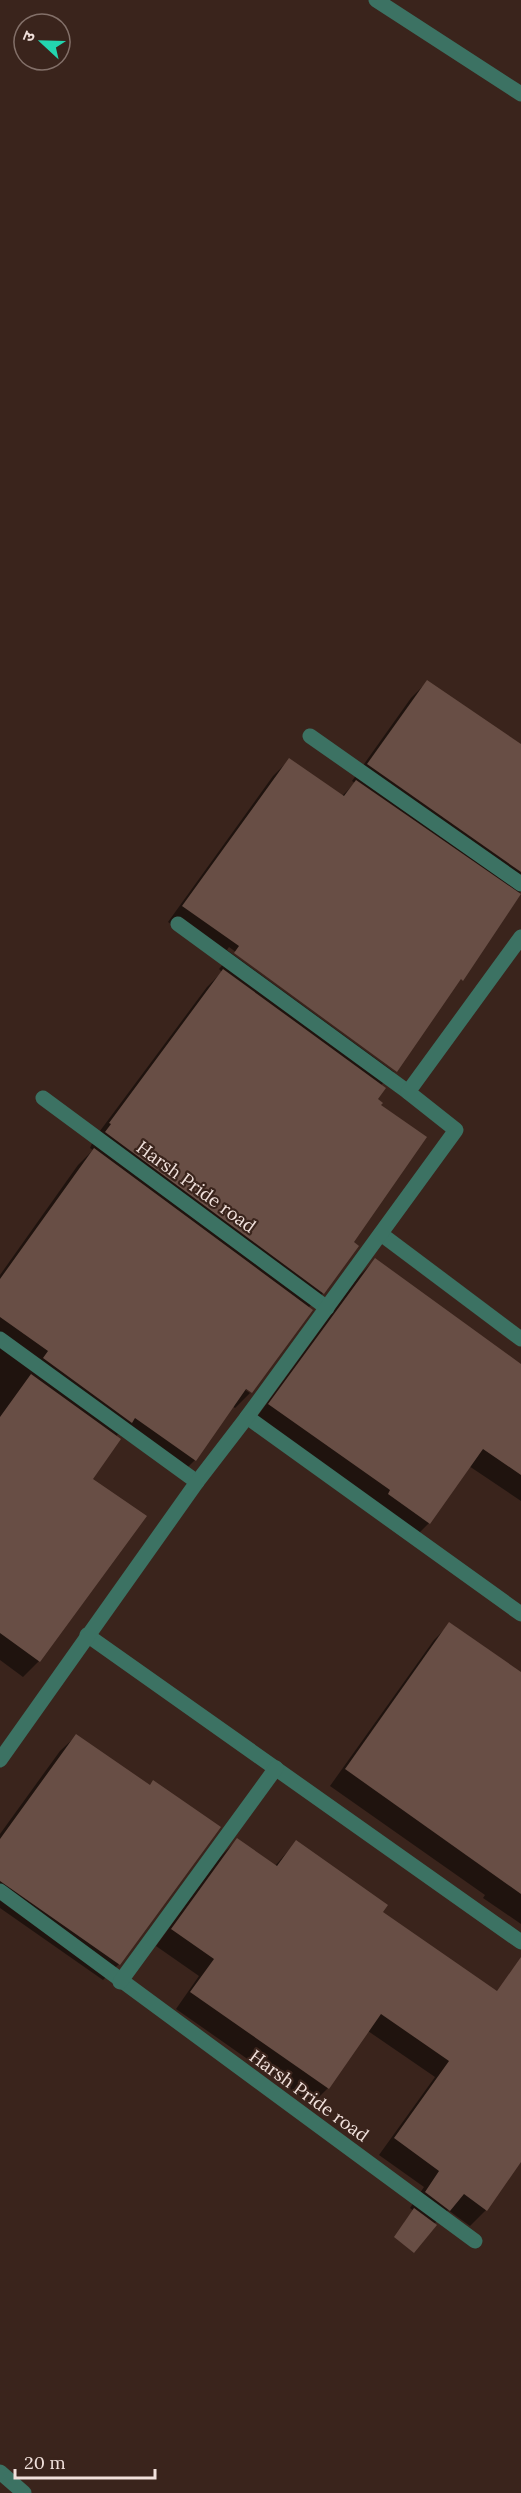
<svg xmlns="http://www.w3.org/2000/svg" width="521" height="2493" viewBox="0 0 521 2493" font-family="Lora,'Noto Sans Devanagari',serif">
<style>
.shadow{fill:#0007}
.building{fill:#684e45}
.lines{fill:none;stroke-linecap:round;stroke-linejoin:round}
.minor{stroke:#3c7263;stroke-width:15}
.labels{text-anchor:middle;stroke-width:4.5;stroke-linejoin:round;paint-order:stroke}
.street-label{font-size:18px;fill:#f1e1dc;stroke:#3a241c}
</style>
<rect width="100%" height="100%" fill="#3a241c"/>
<g class="shadow">
<path d="M427,682l94,63v146l-3,3h3l-126,177v-3l-166,-121 -2,3 167,122 -14,14 -4,13 -24,144 -29,50 -15,15 -57,84 -12,-6 11,7 -15,15 -3,-2 -37,54 -16,16 -61,-42 -2,3 -25,42 -52,182 -16,16 -23,-17v-385l78,-110 15,-15 -3,-2 4,-9 113,-152 15,-15 -3,-3 5,-6 -56,-41 105,-146 16,-16 53,36 13,-13 -3,-2 59,-83z"/>
<path d="M375,1260l146,114v127l-52,-35 -40,57 -16,16 -159,-118 105,-145z"/>
<path d="M450,1624l71,50v250l-38,-26 2,-3 -155,-109 104,-146z"/>
<path d="M76,1736l73,50 70,41 -100,137 -16,16 -103,-72v-74l60,-83z"/>
<path d="M237,1840l38,26 21,-24 85,71 116,80 24,12v154l-35,51 -16,16 -22,-16 -15,15 -23,-17 14,-21 -45,-32 56,-78 -67,-46 -40,57 -16,16 -136,-95 23,-33 -43,-30 65,-90z"/>
</g>
<g class="building">
<path d="M427,680l94,64v128l-154,-108z"/>
<path d="M289,758l55,38 12,-16 165,114 -58,87 -2,-2 -64,93 -163,-119 5,-7 -57,-40z"/>
<path d="M223,969l163,119 -8,11 5,4 -2,2 46,32 -73,105 5,4 -35,48 -219,-162 6,-8 -2,-1z"/>
<path d="M94,1148l219,162 -61,83 -6,-4 -50,72 -61,-43 -3,5 -89,-65 5,-7 -48,-34v-38z"/>
<path d="M375,1258l146,106v111l-38,-26 -53,75 -42,-30 2,-4 -122,-86z"/>
<path d="M31,1374l90,65 -28,40 54,37 -107,146 -40,-29v-216z"/>
<path d="M449,1622l72,50v222l-176,-125z"/>
<path d="M76,1734l74,51 3,-5 68,47 -101,138 -120,-84v-42z"/>
<path d="M237,1838l40,28 19,-26 92,65 -5,7 114,79 24,-34v205l-34,49 -23,-17 -14,17 -25,-19 14,-21 -45,-33 55,-77 -68,-47 -52,75 -139,-97 24,-33 -43,-30z"/>
<path d="M414,2208l23,17 -23,28 -20,-16z"/>
</g>
<g class="lines">
<g class="minor">
<path d="M376,0l145,94"/>
<path d="M310,736l211,148"/>
<path d="M178,924l230,168"/>
<path d="M43,1098l284,210"/>
<path d="M381,1234l140,105"/>
<path d="M0,1339l197,143"/>
<path d="M247,1417l274,197"/>
<path d="M87,1635l434,307"/>
<path d="M0,1760l197,-278 50,-65 209,-287 -48,-38 113,-155"/>
<path d="M0,1891l475,350"/>
<path d="M120,1982l156,-214"/>
<path d="M0,2472l24,21"/>
</g>
</g>
<g class="labels">
<g class="street-label">
<text transform="translate(196 1187) rotate(36)" y="6">Harsh Pride road</text>
<text transform="translate(309 2096) rotate(36)" y="6">Harsh Pride road</text>
</g>
</g>
<g transform="translate(42 42) rotate(292)"><circle r="28" fill="#3a241c" stroke="#837069" stroke-width="1.5"/>
<path d="M0-4.5L10 22L0 15L-10 22Z" fill="#23d5af"/>
<text y="-9" font-size="16" font-weight="bold" text-anchor="middle" fill="#f1e1dc">उ</text>
</g>
<path d="M15 2469v9h140v-9" fill="none" stroke="#f1e1dc" stroke-width="3"/>
<text x="24" y="2469" font-size="18" fill="#f1e1dc" stroke="#3a241c" stroke-width="4.5" paint-order="stroke">20 m</text>
</svg>
